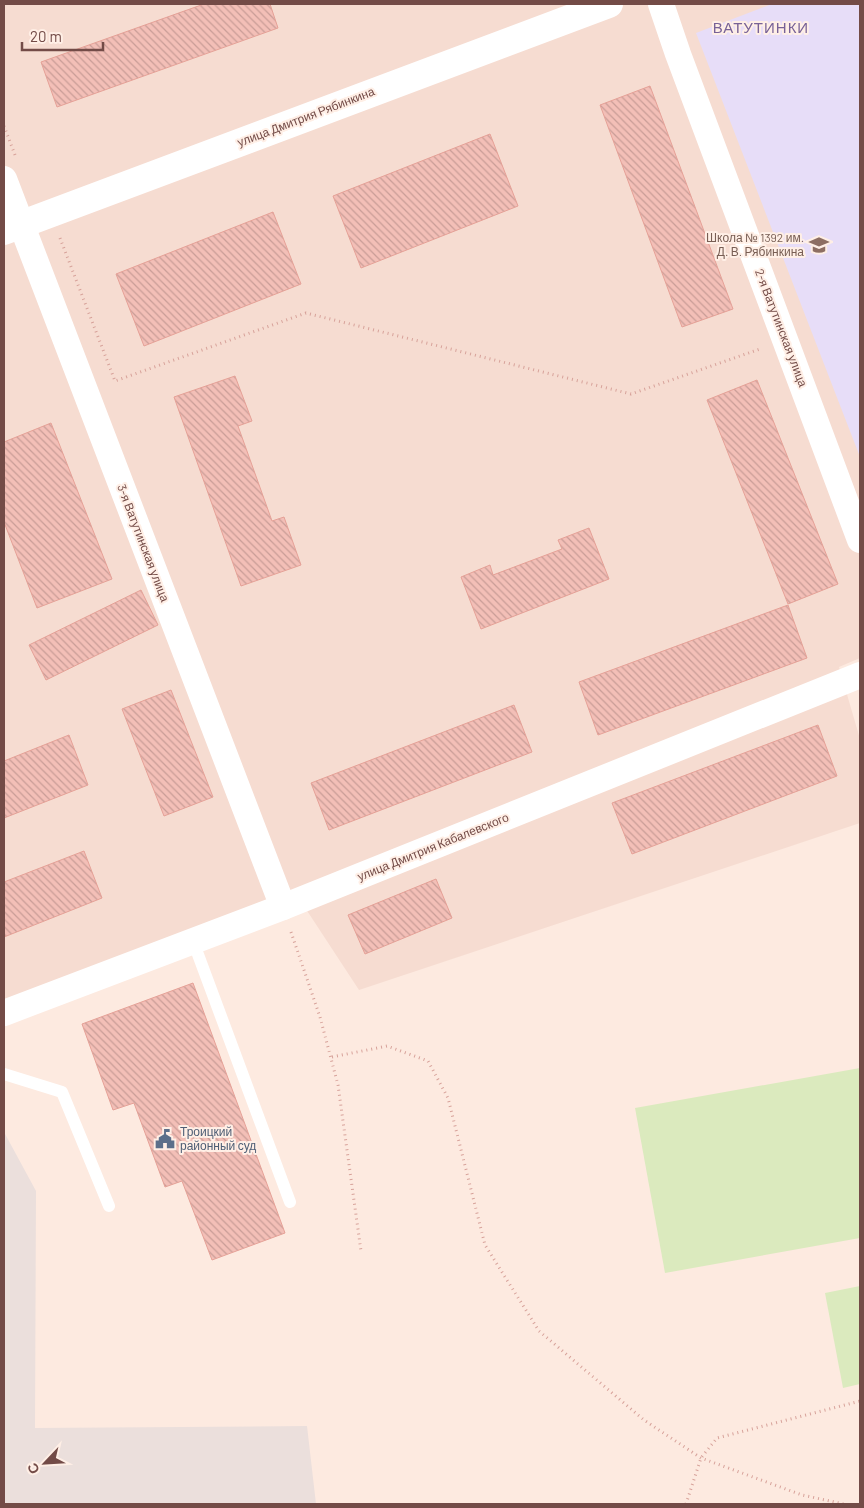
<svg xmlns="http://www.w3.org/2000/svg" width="864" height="1508" viewBox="0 0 864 1508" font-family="Barlow,sans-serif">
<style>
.residential{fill:#f6dcd1}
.industrial{fill:#ebdfdc}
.education{fill:#e7ddf8}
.green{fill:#dbeabe}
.building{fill:url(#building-back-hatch);stroke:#e5a197}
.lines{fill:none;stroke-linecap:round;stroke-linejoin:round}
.path{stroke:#d7a29a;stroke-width:3;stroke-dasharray:1 4;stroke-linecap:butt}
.lane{stroke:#fff;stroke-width:12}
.street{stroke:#fff;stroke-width:26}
.secondary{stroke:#fff;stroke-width:28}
.labels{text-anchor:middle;stroke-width:4;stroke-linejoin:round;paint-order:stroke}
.street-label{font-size:12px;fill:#734b47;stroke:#ffefe6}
.education-label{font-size:12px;fill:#785e54;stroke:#ffefe6;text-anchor:end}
.service-label{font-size:12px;fill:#4e5e75;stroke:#ffefe6;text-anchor:start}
.quarter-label{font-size:15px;letter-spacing:1px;fill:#786297;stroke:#ffefe6}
</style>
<defs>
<pattern id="building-back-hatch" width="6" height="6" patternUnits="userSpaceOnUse" patternTransform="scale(1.25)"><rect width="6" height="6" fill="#f3bfb7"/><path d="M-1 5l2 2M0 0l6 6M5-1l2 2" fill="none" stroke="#c99d97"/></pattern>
</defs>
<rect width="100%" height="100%" fill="#fdeae0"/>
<path class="residential" d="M4,4h856v654l-21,9 21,72v84l-501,167 -59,-90 -296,113z"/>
<path class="industrial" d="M4,1132l32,59 -1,237 272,-2 9,78h-312z"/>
<path class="education" d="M772,4h88v453l-164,-424z"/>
<g class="green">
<path d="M860,1068v170l-195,35 -30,-165z"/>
<path d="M860,1286v98l-17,4 -18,-95z"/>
</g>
<g class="building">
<path d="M204,4h66l8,24 -221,79 -16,-45z"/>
<path d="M650,86l83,223 -51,18 -82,-222z"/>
<path d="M490,134l28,72 -157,62 -28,-72z"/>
<path d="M273,212l28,72 -157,62 -28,-72z"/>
<path d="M235,376l17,45 -14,5 34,95 12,-4 17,48 -60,21 -67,-189z"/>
<path d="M757,380l81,204 -50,20 -81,-204z"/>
<path d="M51,423l61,156 -75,29 -33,-86v-80z"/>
<path d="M589,528l20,51 -128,50 -20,-52 29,-12 3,10 69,-26 -4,-9z"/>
<path d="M141,590l17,35 -112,55 -17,-35z"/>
<path d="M788,605l19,53 -209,77 -19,-53z"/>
<path d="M171,690l42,107 -49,19 -42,-107z"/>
<path d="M514,705l18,47 -203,78 -18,-47z"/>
<path d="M818,725l19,51 -205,78 -20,-51z"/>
<path d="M69,735l19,50 -84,33v-57z"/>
<path d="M84,851l18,47 -98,39v-55z"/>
<path d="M436,879l16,39 -87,36 -17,-39z"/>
<path d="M193,983l92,250 -73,27 -30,-79 -17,6 -31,-84 -21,7 -31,-86z"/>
</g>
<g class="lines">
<g class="path">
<path d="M4,126l11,29"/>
<path d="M60,238l55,143 191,-68 325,81 129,-45"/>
<path d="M291,932l29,85 18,68 23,166"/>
<path d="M332,1057l55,-11 41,15 20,37 37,147 54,86 105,89 57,38 101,37 42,9"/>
<path d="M686,1504l15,-46 16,-20 143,-37"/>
</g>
<g class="lane">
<path d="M193,941l97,261"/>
<path d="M4,1074l58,18 47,114"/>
</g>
<g class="street">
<path d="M661,4l17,50 182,486"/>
<path d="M4,179l279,728"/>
<path d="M4,1013l279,-106 577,-232"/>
</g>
<path class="secondary" d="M4,231l605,-227"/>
</g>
<defs>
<symbol id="school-bare" viewBox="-9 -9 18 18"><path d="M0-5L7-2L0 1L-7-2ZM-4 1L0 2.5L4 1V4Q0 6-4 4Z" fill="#8d6e63" stroke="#ffefe6" stroke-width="2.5" paint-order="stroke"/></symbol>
<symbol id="civic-bare" viewBox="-9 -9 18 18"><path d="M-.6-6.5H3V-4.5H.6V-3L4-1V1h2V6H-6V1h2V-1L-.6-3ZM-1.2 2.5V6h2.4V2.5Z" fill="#5c6f8a" stroke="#ffefe6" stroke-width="2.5" paint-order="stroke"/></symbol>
</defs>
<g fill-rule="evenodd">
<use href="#school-bare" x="805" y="231" width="28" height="28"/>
<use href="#civic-bare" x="151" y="1125" width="28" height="28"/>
</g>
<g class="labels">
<g class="street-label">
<text transform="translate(306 117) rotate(-21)" y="4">улица Дмитрия Рябинкина</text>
<text transform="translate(781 328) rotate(69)" y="4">2-я Ватутинская улица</text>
<text transform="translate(143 543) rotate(69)" y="4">3-я Ватутинская улица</text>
<text transform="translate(433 847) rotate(-22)" y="4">улица Дмитрия Кабалевского</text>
</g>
<g class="education-label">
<text x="804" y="242">Школа № 1392 им.<tspan x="804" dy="14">Д. В. Рябинкина</tspan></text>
</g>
<g class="service-label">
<text x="180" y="1136">Троицкий<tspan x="180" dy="14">районный суд</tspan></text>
</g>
<g class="quarter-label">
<text x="761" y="33">ВАТУТИНКИ</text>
</g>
</g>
<rect width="864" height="1508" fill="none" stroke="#734b47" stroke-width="10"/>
<g transform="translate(45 1463) rotate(245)" stroke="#ffefe6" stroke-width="4" paint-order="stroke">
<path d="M0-4L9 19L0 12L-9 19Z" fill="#734b47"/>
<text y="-8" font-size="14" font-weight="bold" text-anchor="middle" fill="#734b47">С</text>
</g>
<path d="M22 42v8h81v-8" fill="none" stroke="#734b47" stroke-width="2.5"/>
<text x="30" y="42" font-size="15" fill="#734b47" stroke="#ffefe6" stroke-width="4" paint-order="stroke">20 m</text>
</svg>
